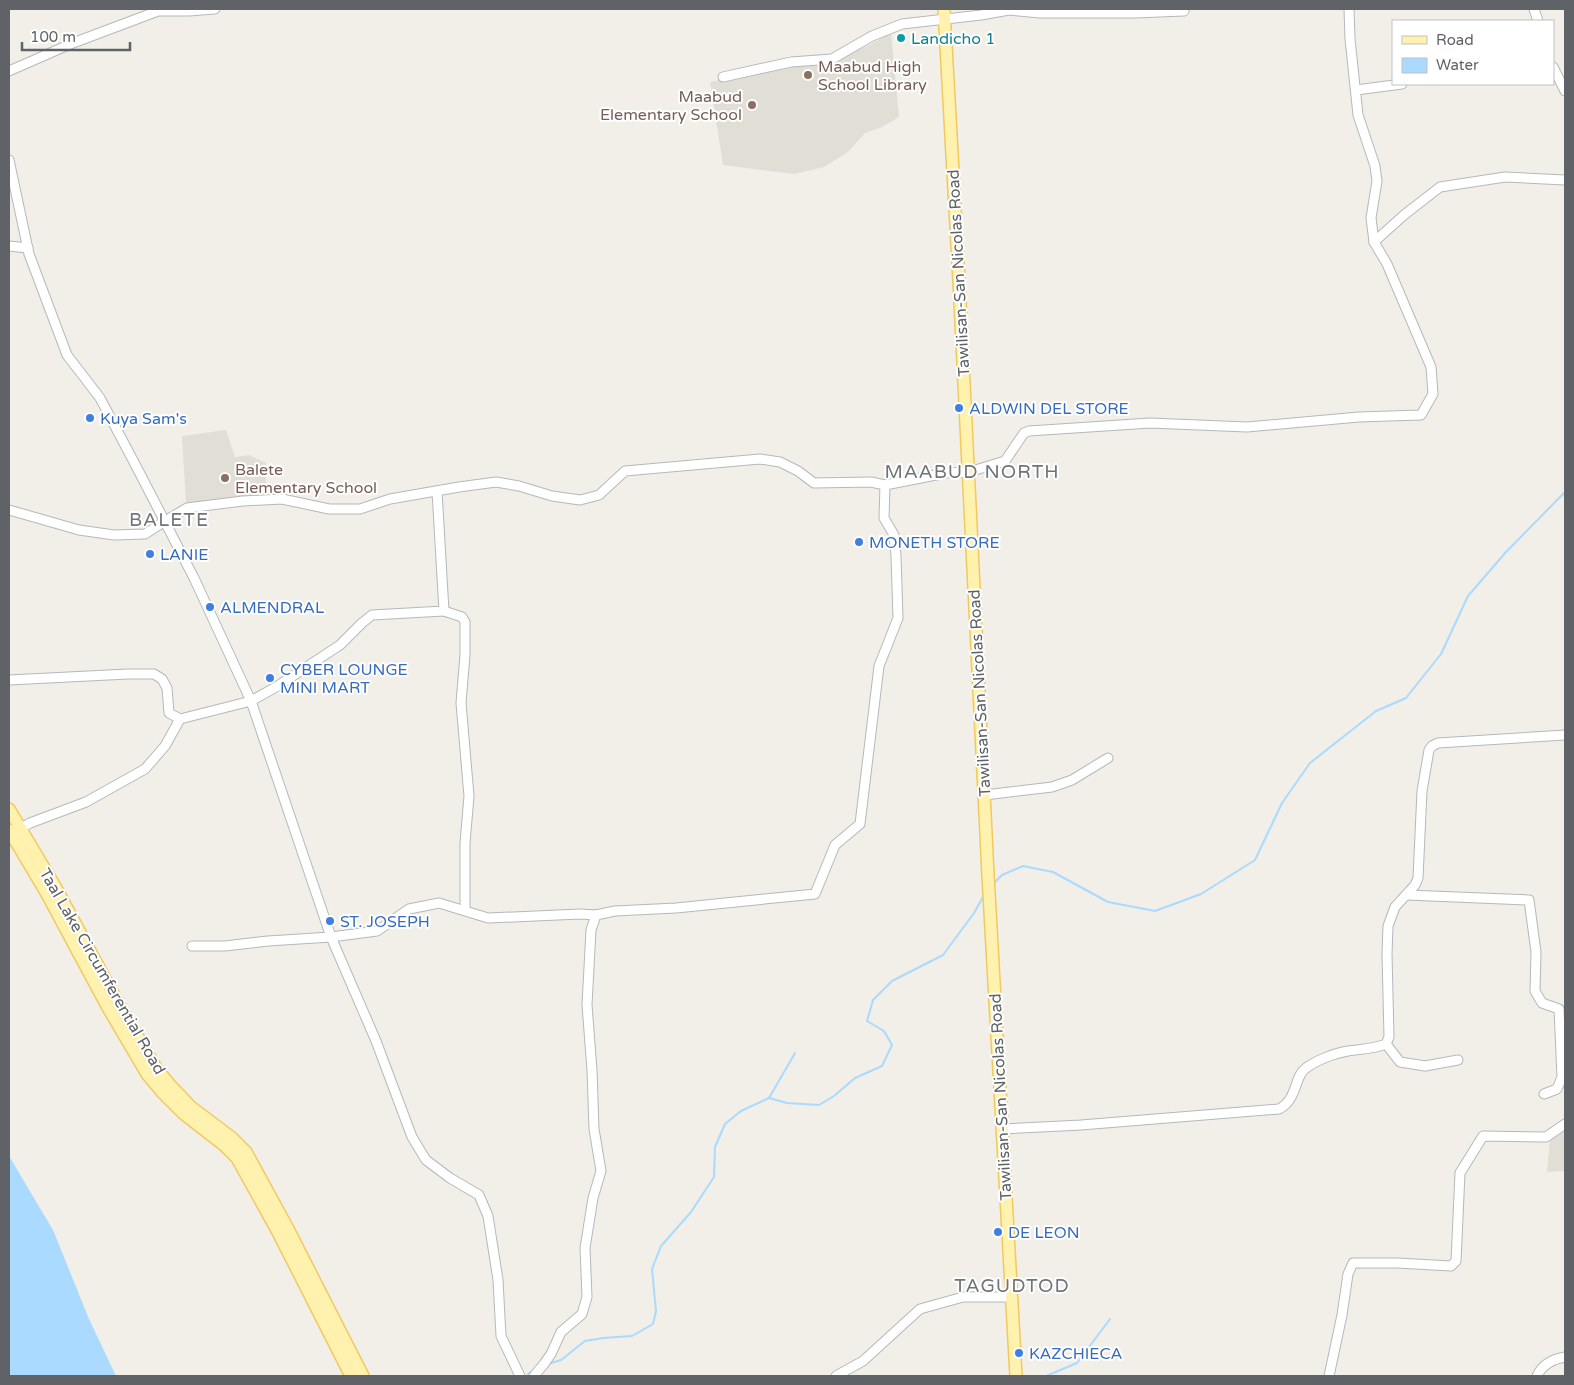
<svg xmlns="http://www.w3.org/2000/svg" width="1574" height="1385" viewBox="0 0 1574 1385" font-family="'Varela Round',sans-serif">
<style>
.education{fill:#e1ded6}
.water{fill:#aadaff}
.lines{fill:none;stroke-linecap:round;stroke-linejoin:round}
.stream{stroke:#aadaff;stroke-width:2}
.minor-casing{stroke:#b5b8bc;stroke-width:11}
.major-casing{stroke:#f2c960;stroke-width:14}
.minor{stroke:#fff;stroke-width:9}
.major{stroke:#fff2af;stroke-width:11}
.culture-dot{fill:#0f9aa8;stroke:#fff;stroke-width:2}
.education-dot{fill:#8d6e63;stroke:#fff;stroke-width:2}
.shop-dot{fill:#3f7fe0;stroke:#fff;stroke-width:2}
.labels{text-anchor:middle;stroke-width:4;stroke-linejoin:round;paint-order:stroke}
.culture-label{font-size:16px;fill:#0d838f;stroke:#fff;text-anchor:start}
.education-label{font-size:16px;fill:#785e54;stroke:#fff;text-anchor:start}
.street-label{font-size:16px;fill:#5f6368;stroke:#fff}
.shop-label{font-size:16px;fill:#366cbe;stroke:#fff;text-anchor:start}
.quarter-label{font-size:19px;letter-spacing:1px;fill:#70757a;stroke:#fff}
</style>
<rect width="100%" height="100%" fill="#f1efe8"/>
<g class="education">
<path d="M891,32l8,85 -17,10 -17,6 -16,18 -25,16 -30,7 -71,-9 -13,-83 74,-15 48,-6 36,-15z"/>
<path d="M226,430l9,27 14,-2 17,8v30l-80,11 -4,-68z"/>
<path d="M1565,1127v44l-18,1 3,-32z"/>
</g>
<path class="water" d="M9,1156l44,74 36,89 27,57h-107z"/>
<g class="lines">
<g class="stream">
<path d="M993,884l9,-9 21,-9 30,6 55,30 47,9 46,-17 54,-34 27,-57 28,-40 66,-52 30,-13 35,-44 27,-58 38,-44 59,-60"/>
<path d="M769,1098l26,-45"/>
<path d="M551,1363l10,-3 24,-19 18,-3 29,-2 21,-12 3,-13 -4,-42 9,-23 30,-34 23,-35 1,-30 10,-23 16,-13 28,-13 18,5 32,2 15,-9 21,-18 27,-12 10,-21 -8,-14 -17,-10 6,-21 19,-19 51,-26 31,-42 10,-18"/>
<path d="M528,1374l7,-5"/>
<path d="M1046,1376l31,-13 33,-44"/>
</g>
<defs>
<g id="minor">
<path d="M1534,9l4,12"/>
<path d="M1553,67l12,24"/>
<path d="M9,71l64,-28 85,-32h31l26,-2"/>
<path d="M723,77l68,-15 41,-3 40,-23 30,-12 79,-9 28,-5 31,3h95l49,-2v-2"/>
<path d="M1356,90l46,-6"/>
<path d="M9,160l20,94 38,101 33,43 36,68 58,112 57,123 80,236 45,104 36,96 14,23 24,18 29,17 9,21 10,64 3,56 19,40"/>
<path d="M1374,242l30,-27 36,-28 65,-10 60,3"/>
<path d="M9,246l19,2"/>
<path d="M9,510l70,20 35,5 31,-1 20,-13 22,-13 56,-7 39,-2 47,10h31l30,-10 69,-12 37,-5 23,4 33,10 28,4 19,-5 26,-24 135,-12 20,3 18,9 16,12 57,-1 14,3 61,-12 23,-1 36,-11 19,-28 5,-2 121,-8 97,4 112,-10 62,-2 12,-21 -2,-27 -44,-103 -13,-22 -3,-24 6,-37 -2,-15 -17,-51 -8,-76 -1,-30"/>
<path d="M444,611l18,6 3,5v33l-4,48 8,93 -4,47v67"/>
<path d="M9,680l119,-6h26l8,5 5,9 2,25 11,6"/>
<path d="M985,795l67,-8 20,-7 36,-22"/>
<path d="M16,831l14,-8 56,-21 59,-33 20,-23 15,-27 71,-18 25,-14 64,-42 22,-22 10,-8 72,-4 -7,-120"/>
<path d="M1407,895l122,5 7,52 -1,39 7,12 17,6 3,68 -5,12 -13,5"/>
<path d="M192,946h33l43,-5 63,-4 46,-6 32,-22 30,-6 49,15 92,-4 16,1"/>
<path d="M1386,1044l14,18 25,4 33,-6"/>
<path d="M1002,1129l79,-4 198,-16c19,-10 15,-33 27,-41 11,-8 29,-15 42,-17 13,-2 26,-2 38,-7l3,-7 -2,-83 1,-28 7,-19 20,-22 3,-7 4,-87 7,-41 3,-4 6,-3 127,-8"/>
<path d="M534,1376l10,-12 7,-10 10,-22 21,-18 5,-17 -2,-49 8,-50 8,-27 -7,-42 -2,-59 -5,-65 4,-75 5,-15 19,-4 61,-3 139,-14 20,-49 25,-21 19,-158 19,-48 -2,-62 -2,-21 -10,-17 1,-33"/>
<path d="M836,1376l27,-15 57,-52 43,-12h48"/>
<path d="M1329,1376l13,-61 6,-41 5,-11h44l54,3 5,-5 4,-88 23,-37 63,1 19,-13"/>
<path d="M1537,1376c5,-11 16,-17 28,-19"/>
</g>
<g id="major">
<path d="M944,9l15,272 29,594 28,501"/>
<path d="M9,809l47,79 61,113 39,67 14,17 21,22 41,31 14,14 41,75 76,149"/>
<path d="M9,830l38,64 60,112 40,68 15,18 22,22 41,32 12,12 41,74 73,144"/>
</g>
</defs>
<use href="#minor" class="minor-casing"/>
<use href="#major" class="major-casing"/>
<use href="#minor" class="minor"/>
<use href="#major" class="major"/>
</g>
<circle class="culture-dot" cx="901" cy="38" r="5"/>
<g class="education-dot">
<circle cx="808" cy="75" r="5"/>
<circle cx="752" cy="105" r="5"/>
<circle cx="225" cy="478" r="5"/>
</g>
<g class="shop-dot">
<circle cx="959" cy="408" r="5"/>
<circle cx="90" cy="418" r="5"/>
<circle cx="859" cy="542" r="5"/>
<circle cx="150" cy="554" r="5"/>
<circle cx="210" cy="607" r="5"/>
<circle cx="270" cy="678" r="5"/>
<circle cx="330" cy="921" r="5"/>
<circle cx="998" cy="1232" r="5"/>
<circle cx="1019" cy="1353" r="5"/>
</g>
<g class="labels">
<g class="culture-label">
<text x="911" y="44">Landicho 1</text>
</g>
<g class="education-label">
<text x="818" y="72">Maabud High<tspan x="818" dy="18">School Library</tspan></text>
<text x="742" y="102" text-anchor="end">Maabud<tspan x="742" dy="18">Elementary School</tspan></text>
<text x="235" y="475">Balete<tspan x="235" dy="18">Elementary School</tspan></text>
</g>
<g class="street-label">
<text transform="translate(958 273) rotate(-93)" y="6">Tawilisan-San Nicolas Road</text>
<text transform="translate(979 693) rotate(-93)" y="6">Tawilisan-San Nicolas Road</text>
<text transform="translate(103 971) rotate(60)" y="6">Taal Lake Circumferential Road</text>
<text transform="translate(1000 1097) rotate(-93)" y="6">Tawilisan-San Nicolas Road</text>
</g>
<g class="shop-label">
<text x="969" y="414">ALDWIN DEL STORE</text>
<text x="100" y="424">Kuya Sam's</text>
<text x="869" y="548">MONETH STORE</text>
<text x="160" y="560">LANIE</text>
<text x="220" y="613">ALMENDRAL</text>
<text x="280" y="675">CYBER LOUNGE<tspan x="280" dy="18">MINI MART</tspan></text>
<text x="340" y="927">ST. JOSEPH</text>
<text x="1008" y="1238">DE LEON</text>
<text x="1029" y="1359">KAZCHIECA</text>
</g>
<g class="quarter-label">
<text x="972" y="478">MAABUD NORTH</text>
<text x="169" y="526">BALETE</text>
<text x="1012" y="1292">TAGUDTOD</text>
</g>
</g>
<rect width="1574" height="1385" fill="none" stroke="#5f6368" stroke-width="20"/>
<rect x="1392" y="20" width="162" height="65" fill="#ffffff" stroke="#bfc1c3"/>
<rect x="1402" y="36" width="25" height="8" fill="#fff2af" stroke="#bfc1c3"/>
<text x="1436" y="45" font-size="15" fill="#5f6368">Road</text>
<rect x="1402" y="58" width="25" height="15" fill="#aadaff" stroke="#bfc1c3"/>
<text x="1436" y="70" font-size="15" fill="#5f6368">Water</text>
<path d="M22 42v8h108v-8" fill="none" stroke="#5f6368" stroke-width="2.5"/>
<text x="30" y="42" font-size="15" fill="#5f6368" stroke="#ffffff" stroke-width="4" paint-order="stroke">100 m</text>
</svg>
